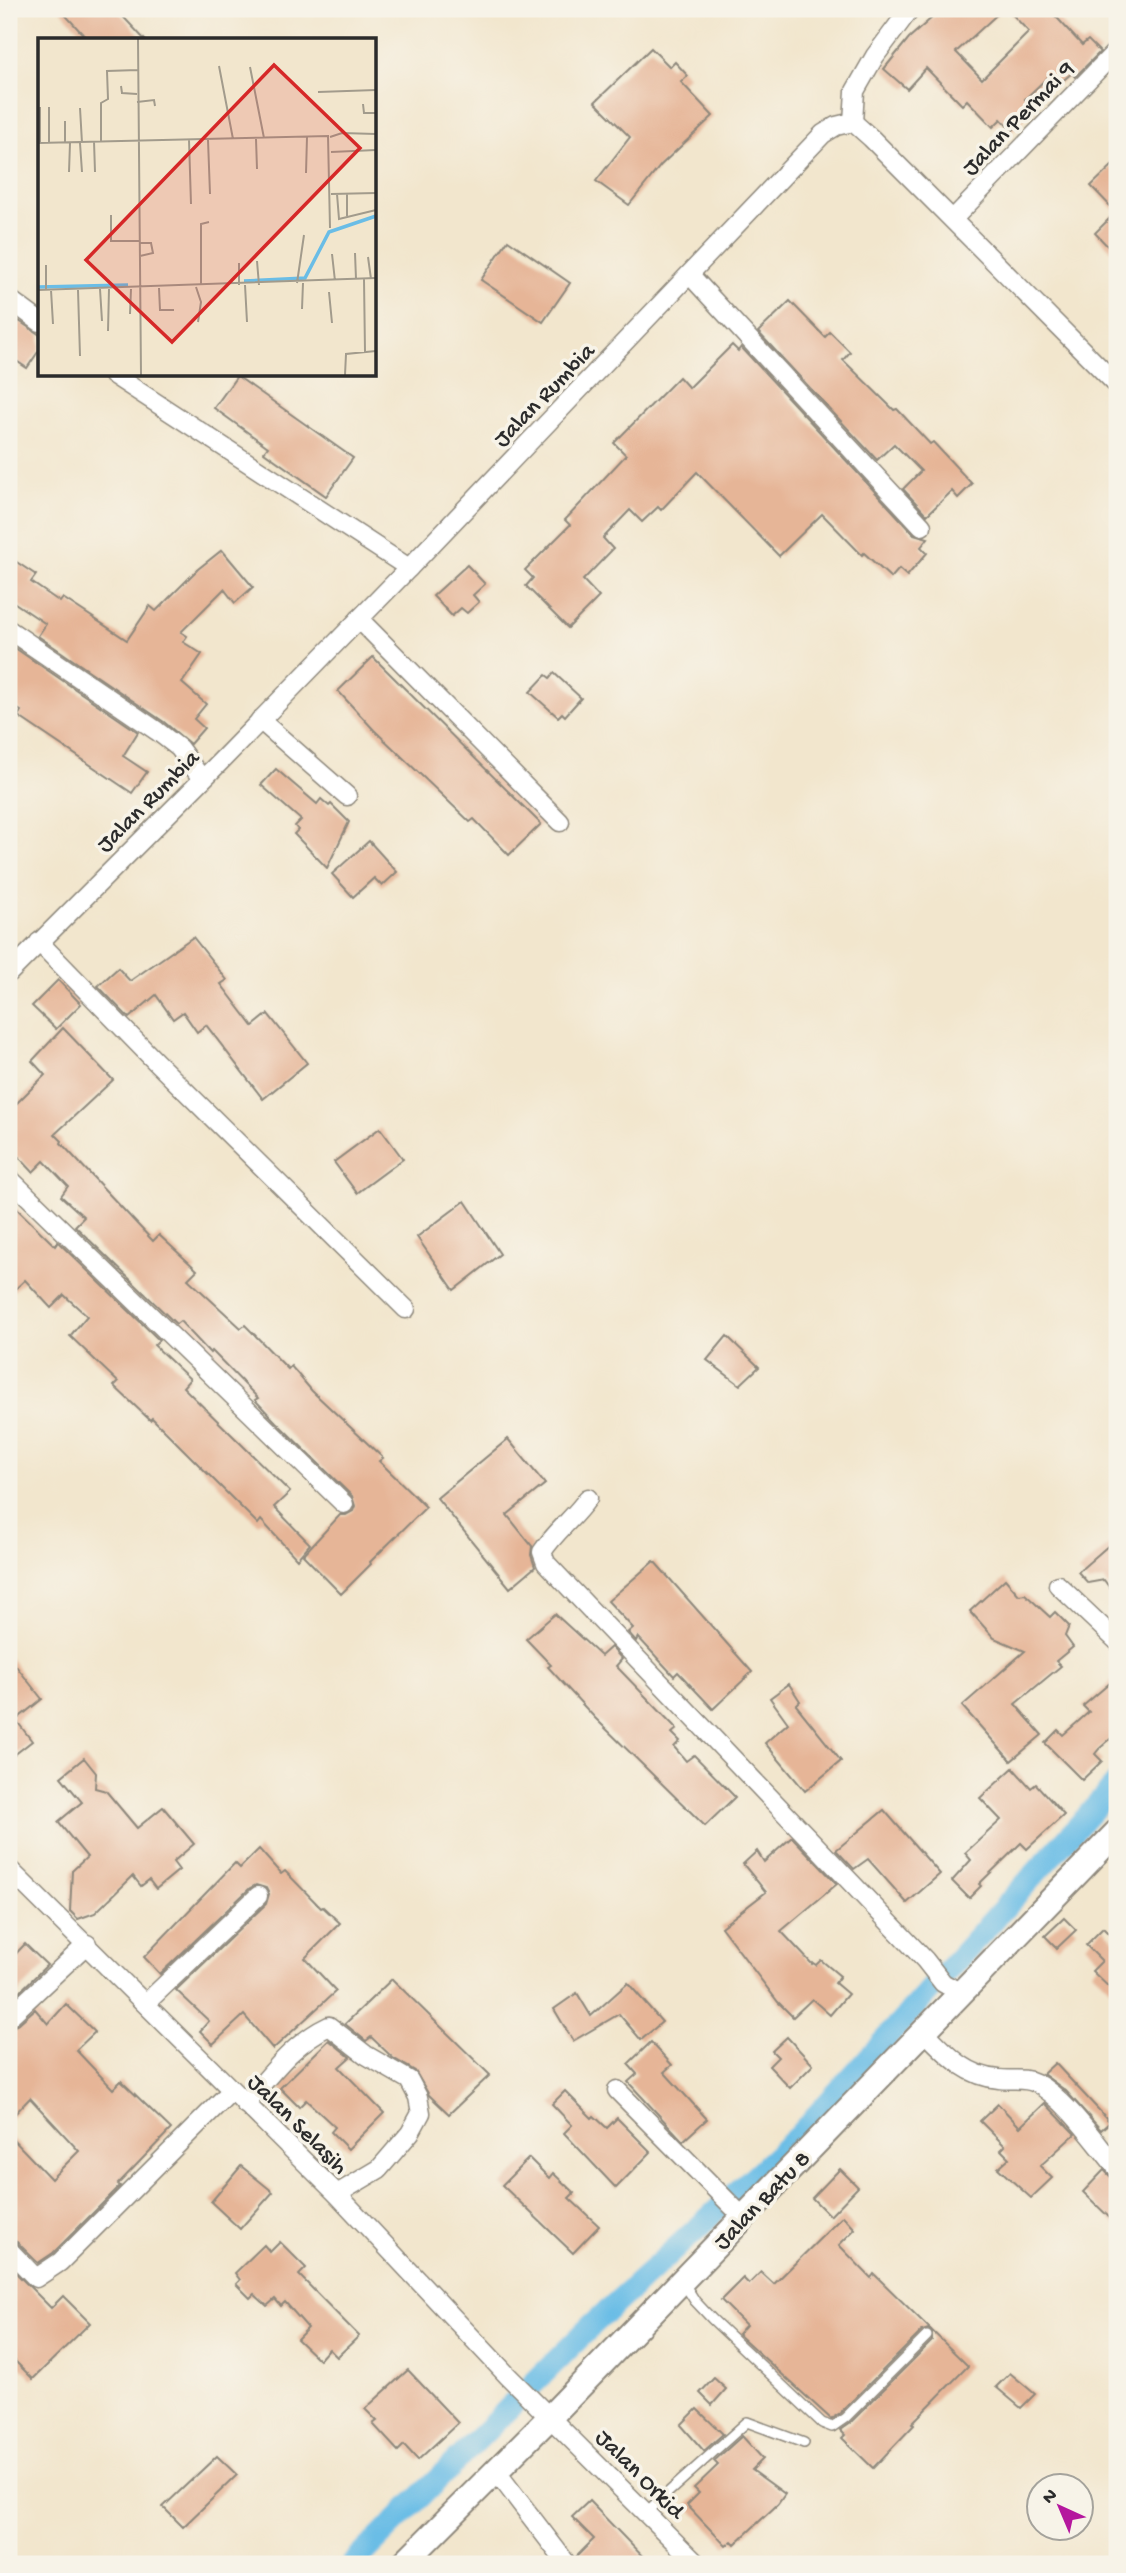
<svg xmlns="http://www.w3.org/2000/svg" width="1126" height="2573" viewBox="0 0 1126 2573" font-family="'Gochi Hand',sans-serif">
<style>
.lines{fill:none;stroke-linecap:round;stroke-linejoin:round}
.canal{stroke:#6abde6;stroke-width:23}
.building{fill:#e6b597}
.lane-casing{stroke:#8e887c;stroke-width:12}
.street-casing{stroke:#8e887c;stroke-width:21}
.secondary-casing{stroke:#8e887c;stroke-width:28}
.lane{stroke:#fff;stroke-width:9}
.street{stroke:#fff;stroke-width:18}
.secondary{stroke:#fff;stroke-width:24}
.labels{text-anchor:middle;stroke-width:7;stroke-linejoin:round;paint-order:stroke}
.street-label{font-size:24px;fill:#2b2b2b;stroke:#f7f3e8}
.inset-river{fill:none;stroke:#6abde6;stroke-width:3.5}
.inset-road{fill:none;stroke:#a29b8c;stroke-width:2}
.view{fill:#d62828;fill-opacity:0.15;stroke:#d62828;stroke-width:3.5}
.inset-edge{fill:none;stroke:#2b2b2b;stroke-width:3.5}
</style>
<rect width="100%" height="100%" fill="#f7f3e8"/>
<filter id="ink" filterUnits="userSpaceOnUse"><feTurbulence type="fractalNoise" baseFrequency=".0143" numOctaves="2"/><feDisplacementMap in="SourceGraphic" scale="14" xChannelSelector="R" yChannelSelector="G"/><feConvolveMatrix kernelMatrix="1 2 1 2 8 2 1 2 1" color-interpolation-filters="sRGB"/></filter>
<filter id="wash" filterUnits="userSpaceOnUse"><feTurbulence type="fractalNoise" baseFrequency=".00686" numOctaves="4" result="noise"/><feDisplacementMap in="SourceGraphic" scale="28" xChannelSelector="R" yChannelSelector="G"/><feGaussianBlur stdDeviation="1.57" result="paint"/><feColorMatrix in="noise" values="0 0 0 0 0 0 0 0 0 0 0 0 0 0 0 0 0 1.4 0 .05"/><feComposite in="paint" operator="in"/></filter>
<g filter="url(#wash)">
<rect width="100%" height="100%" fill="#f2e6cd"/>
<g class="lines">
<path class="canal" d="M353,2564l239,-239 206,-189 319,-353"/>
</g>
<g id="blocks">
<g class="building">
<path d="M60,9h56l29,31h-57z"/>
<path d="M942,9h61l-47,43 26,27 47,-47 -22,-23h42l33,36 6,-5 12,12 -25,25 -3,-4 -13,11 -9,-9 -25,24 10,10 -23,22 -11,-12 -8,8 -26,-27 -5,5 -36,-37 -19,21 -23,-20 25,-31z"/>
<path d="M651,48l19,19 5,-5 13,14 -7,6 32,34 -52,49 -32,40 -33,-24 34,-44 -35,-35z"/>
<path d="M1117,161v95l-22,-23 21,-21 -25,-26z"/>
<path d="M508,240l62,43 -27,39 -62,-42z"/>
<path d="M790,301l35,36 5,-5 20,20 -7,8 51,50 3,-1 33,35 3,-2 39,42 -14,14 -6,-7 -25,24 -24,-26 18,-18 -27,-27 -17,16 -119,-128z"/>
<path d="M19,321l21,14v14l-13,19 -18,-12v-21z"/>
<path d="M732,345l6,6 3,-4 173,187 14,4 -7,9 6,6 -20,23 -8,-7 -8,9 -27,-25 -2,2 -40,-41 -43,42 -82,-84 -36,38 -3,-3 -16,15 -12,-12 -27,28 10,11 -30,31 16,17 -31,31 -42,-42 7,-8 -8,-8 45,-45 -5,-5 61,-65 -12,-12 65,-66 10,11z"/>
<path d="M237,376l116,82 -27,38 -62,-44 4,-5 -54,-39z"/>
<path d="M222,550l31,37 -18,16 -11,-14 -43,43 6,4 -4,6 19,12 -20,29 24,21 -12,15 10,9 -14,16 -26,-22 -126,-86 8,-12 -37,-25v-42l27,18 -5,7 29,20 3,-4 64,42 23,-34 6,5 42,-42z"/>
<path d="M467,565l18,19 -12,11 6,7 -12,11 -6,-5 -9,8 -19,-20z"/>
<path d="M9,644l129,88 -15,24 24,16 -15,21 -114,-77 3,-5 -12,-8z"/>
<path d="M373,657l168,167 -32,31 -35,-36 -4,3 -96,-92 -36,-39z"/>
<path d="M554,673l27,25 -16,18 -3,-3 -4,4 -28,-25 16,-17 4,3z"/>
<path d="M276,769l41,35 4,-5 8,7 2,-2 18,18 -22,46 -33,-34 4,-4 -3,-4 6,-6 -40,-35z"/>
<path d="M369,841l28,31 -15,14 -8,-8 -21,19 -21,-23z"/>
<path d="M193,937l34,43 -6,4 32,42 15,-12 39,49 -44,36 -57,-74 -9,7 -14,-20 -10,7 -17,-24 -27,23 -31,-32 20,-18 12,13z"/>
<path d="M58,980l23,24 -25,25 -24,-23z"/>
<path d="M63,1028l50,52 -58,54 7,7 -1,2 92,98 6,-6 38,35 -9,9 53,49 4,-3 43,44 3,-3 21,25 71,67 -4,3 47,46 -56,55 1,2 -30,30 -38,-39 37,-40h6l7,-4 2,-5 -3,-10 -76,-74 -21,-22 3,-2 -46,-47 -2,2 -30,-32 -4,3 -101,-98 9,-9 -23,-21 7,-10 -24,-25 -11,11 -14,-15 -10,9v-55l36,-36 -13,-14z"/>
<path d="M380,1128l23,31 -46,34 -23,-31z"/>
<path d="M9,1201l46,45 3,-4 101,98 -5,5 36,34 -7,8 107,105 -16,15 36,37 -13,15 -36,-39 -3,4 -106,-106 -2,2 -36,-34 4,-4 -48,-46 17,-20 -23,-21 -13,13 -26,-28 -16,15z"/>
<path d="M465,1201l35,53 -46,36 -37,-53z"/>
<path d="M727,1336l32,31 -19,18 -33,-25z"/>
<path d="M508,1439l37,45 -38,31 25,31 -1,9 4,12 -25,21 -73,-90z"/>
<path d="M1117,1538v60l-13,-18 -16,3 -10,-11z"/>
<path d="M654,1561l98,111 -39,37 -35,-37 -4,4 -36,-39 -2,4 -8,-9 5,-4 -25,-27z"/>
<path d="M1005,1579l14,16 6,-1 25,23 5,-5 14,14 -4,10 8,11 -17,14 5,5 -46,38 27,31 -31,26 -49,-55 63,-55 -31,-13 -24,-27z"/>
<path d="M555,1614l46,42 10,-9 11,12 -6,7 61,63 -5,4 8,8 -6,6 12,14 8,-6 41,42 -30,29 -110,-108 -47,-51 3,-2 -25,-26z"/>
<path d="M9,1657l33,42 -26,21 16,21 -23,18z"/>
<path d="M1117,1677v56l-18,16 -4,5 7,7 -20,19 -37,-37 13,-13 5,5 26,-23 -6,-6z"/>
<path d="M789,1684l11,17 -4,4 45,56 -36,30 -40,-48 23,-20 -18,-25z"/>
<path d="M84,1758l12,15 -1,15 11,3 31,37 26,-21 31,37 -21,18 6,8 -23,19 -7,-9 -8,6 -8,-10 -38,37 -17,6 -8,-8 2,-40 15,-14 -29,-35 24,-20 -21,-25z"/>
<path d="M1013,1768l18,20 5,-4 28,31 -37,34 -6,-6 -42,41 2,2 -12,12 -17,-17 19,-21 -6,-7 36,-33 -21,-22z"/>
<path d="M884,1810l56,64 -33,29 -39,-44 -14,10 -18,-19z"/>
<path d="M792,1837l45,47 -56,47 31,33 1,-1 3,2 5,-5 19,16 -5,7 13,11 -18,21 -18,-16 -19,18 -15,-15 -57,-75 45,-35 -23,-28 14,-13 7,11z"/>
<path d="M259,1849l22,25 4,-3 36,37 2,-1 17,16 -35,35 31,33 -63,58 -29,-34 -31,29 -13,-13 9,-10 -33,-31 90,-86 3,-10 -3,-6 -10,-3 -6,3 -90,86 -16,-17 91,-94 5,5z"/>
<path d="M1064,1918l12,12 -19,18 -12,-12z"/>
<path d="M1103,1928l14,14v53l-25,-24 10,-10 -16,-16z"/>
<path d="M25,1944l22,21 -38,37v-41z"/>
<path d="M392,1979l98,96 -41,39 -20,-19 -14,-24 -22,-13 -22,-21 -5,4 -21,-17z"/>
<path d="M628,1983l34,39 -21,18 -22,-26 -46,27 -19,-32 23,-16 14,23z"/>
<path d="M66,2004l29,28 -19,18 37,39 8,-8 50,48 -53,55 2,2 -67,67 -15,10 -21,-21 -8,-3v-104l42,44 28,-28 -49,-53 -21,22v-92l8,-3 18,-16 13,15z"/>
<path d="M787,2037l26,28 -23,23 -21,-22 9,-9 -6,-6z"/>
<path d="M329,2040l21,17 -11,10 45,46 -36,36 -17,-17 4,-5 -29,-27 -7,7 -19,-19z"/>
<path d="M651,2042l21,23 -8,7 43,47 -24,22 -55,-59 9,-8 -9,-10z"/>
<path d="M1055,2063l55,59 -9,8 -35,-39 -23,-17z"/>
<path d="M565,2091l27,27 2,-2 13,12 10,-10 34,34 -35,36 -52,-55 8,-8 -20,-21z"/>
<path d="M1045,2103l30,31 -35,32 12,12 -21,20 -33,-30 11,-10 -8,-8 4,-4 -25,-25 18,-17 22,23z"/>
<path d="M529,2158l20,20 4,-5 21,20 -5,5 30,28 -26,27 -71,-68z"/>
<path d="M241,2166l32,26 -33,37 -29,-27z"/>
<path d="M840,2169l18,18 -28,29 -18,-18z"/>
<path d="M1104,2170l8,8 5,1v46l-34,-33z"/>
<path d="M843,2216l12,13 -16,16 32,33 3,-4 94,92 -56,57 2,2 -41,43 -31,-30 3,-3 -5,-5 10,-7 82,-82v-9l-4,-3 -6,2 -82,82 -9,6 -93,-85 8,-9 -25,-25 22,-22 6,6 12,-12 13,12z"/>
<path d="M280,2242l26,26 -7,7 60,61 -22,21 -8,-8 -10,11 -22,-21 11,-11 -23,-26 -4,4 -6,-7 -8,7 -13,-12 -4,4 -14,-14 4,-4 -5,-7 29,-28 6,7z"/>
<path d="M9,2266l42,42 12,-12 27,27 -57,56 -24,-24z"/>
<path d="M408,2370l50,53 -40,37 -14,-15 -6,6 -25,-27 4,-3 -12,-12z"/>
<path d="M1010,2373l25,21 -14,14 -25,-21z"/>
<path d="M714,2378l12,11 -14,16 -12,-12z"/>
<path d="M697,2409l26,25 -19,17 -23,-26z"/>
<path d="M742,2436l21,23 -11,11 33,24 -7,10 -43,40 -3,-3 -6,5 -39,-41 12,-12 -5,-5 24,-23 -4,-4z"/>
<path d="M217,2456l20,19 -54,52 -20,-20z"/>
<path d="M589,2501l61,63h-72l-2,-7 18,-18 -22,-22z"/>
</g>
</g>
</g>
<g filter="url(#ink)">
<use href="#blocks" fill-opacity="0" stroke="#8e887c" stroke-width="2"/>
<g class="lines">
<defs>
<g id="lane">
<path d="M683,2282l12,19 17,18 110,104 10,4 13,-9 82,-82"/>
<path d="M645,2513l102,-91 57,21"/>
</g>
<g id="street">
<path d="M853,122l2,-31 20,-35 35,-47"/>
<path d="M953,219l164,-169"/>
<path d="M690,275l232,251"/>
<path d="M9,299l31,23"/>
<path d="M112,374l297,194"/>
<path d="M359,619l201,203"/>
<path d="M9,630l148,101 22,17 23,31"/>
<path d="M260,720l87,76"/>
<path d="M39,942l116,119 251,248"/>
<path d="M9,973l209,-209 191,-196 414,-434 13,-8 17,-4 18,16 246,247"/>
<path d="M9,1178l335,326"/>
<path d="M588,1498c-14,20 -33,34 -46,54l4,11 379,397 18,23 18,10"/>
<path d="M1058,1585l59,56"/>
<path d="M9,1869l328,325 171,182 189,188"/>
<path d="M146,2003l112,-107"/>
<path d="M9,2017l78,-73"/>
<path d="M924,2031c22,22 41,45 75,48 12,2 25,-2 37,4 30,16 59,59 81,85"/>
<path d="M617,2090l126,127"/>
<path d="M245,2104c26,-30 48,-61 84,-78l37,29 43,25 9,17 3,16 -11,20 -31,36 -42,25"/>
<path d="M9,2250l27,28 24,-16 171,-171"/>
<path d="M496,2471l71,93"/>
</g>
<path id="secondary" d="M403,2564l147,-147 567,-585"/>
</defs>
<use href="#lane" class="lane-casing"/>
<use href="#street" class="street-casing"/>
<use href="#secondary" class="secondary-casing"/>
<use href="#lane" class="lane"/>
<use href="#street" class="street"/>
<use href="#secondary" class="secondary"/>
</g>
</g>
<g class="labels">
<g class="street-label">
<text transform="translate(1017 117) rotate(-46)" y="8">Jalan Permai 9</text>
<text transform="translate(543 394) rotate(-46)" y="8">Jalan Rumbia</text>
<text transform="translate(147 800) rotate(-45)" y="8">Jalan Rumbia</text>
<text transform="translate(299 2123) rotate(45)" y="8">Jalan Selasih</text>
<text transform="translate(761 2199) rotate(-46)" y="8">Jalan Batu 8</text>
<text transform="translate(641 2473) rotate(45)" y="8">Jalan Orkid</text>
</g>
</g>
<g transform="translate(38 38)">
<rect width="338" height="338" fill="#f2e6cd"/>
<path class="inset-river" d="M206,243l61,-3 24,-46 47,-16M0,249l90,-2"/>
<path class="inset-road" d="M100,1l3,336M181,28l14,73M212,29l14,71M83,48l1,7 15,1M280,54l58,-2M99,64l17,-2 1,6M325,66l1,9h12M42,70l2,35M292,99l12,-4 34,1M218,101l1,30M151,102l2,64M170,102l2,54M56,103l1,31M63,103v-38l7,-4 -1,-28 31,-1M0,105l290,-7 2,92M2,105v-36M11,105v-36M27,105v-22M42,105l2,29M293,114l45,-2M31,134l1,-29M268,135l1,-36M293,156l45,-1M299,156l2,25 37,-9M309,156v22M73,177v26h28M101,205h12l2,10 -13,3M317,215l1,26M294,216l3,27M330,219l3,22M219,223l2,24M201,225v22M326,241l1,73M259,245l7,-48M207,247l2,37M163,248v-62l8,-2M158,249l5,15 -3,20M121,250l1,22h14M62,251l2,32M0,252l338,-12M8,252v-25M13,252l2,34M40,252l2,66M291,254l3,31M264,271l1,-26M92,276l1,-25M70,293l1,-42M307,337l1,-21 30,-3"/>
<path class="view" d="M236,27l86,83 -188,194 -86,-82z"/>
<rect width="338" height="338" class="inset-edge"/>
</g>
<rect width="1126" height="2573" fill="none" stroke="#f7f3e8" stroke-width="35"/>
<g transform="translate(1060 2507) rotate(316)"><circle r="33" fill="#f7f3e8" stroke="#a5a39c" stroke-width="2"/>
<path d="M0-5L12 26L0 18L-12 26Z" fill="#b5179e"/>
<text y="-10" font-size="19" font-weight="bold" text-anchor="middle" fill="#2b2b2b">N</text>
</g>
</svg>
